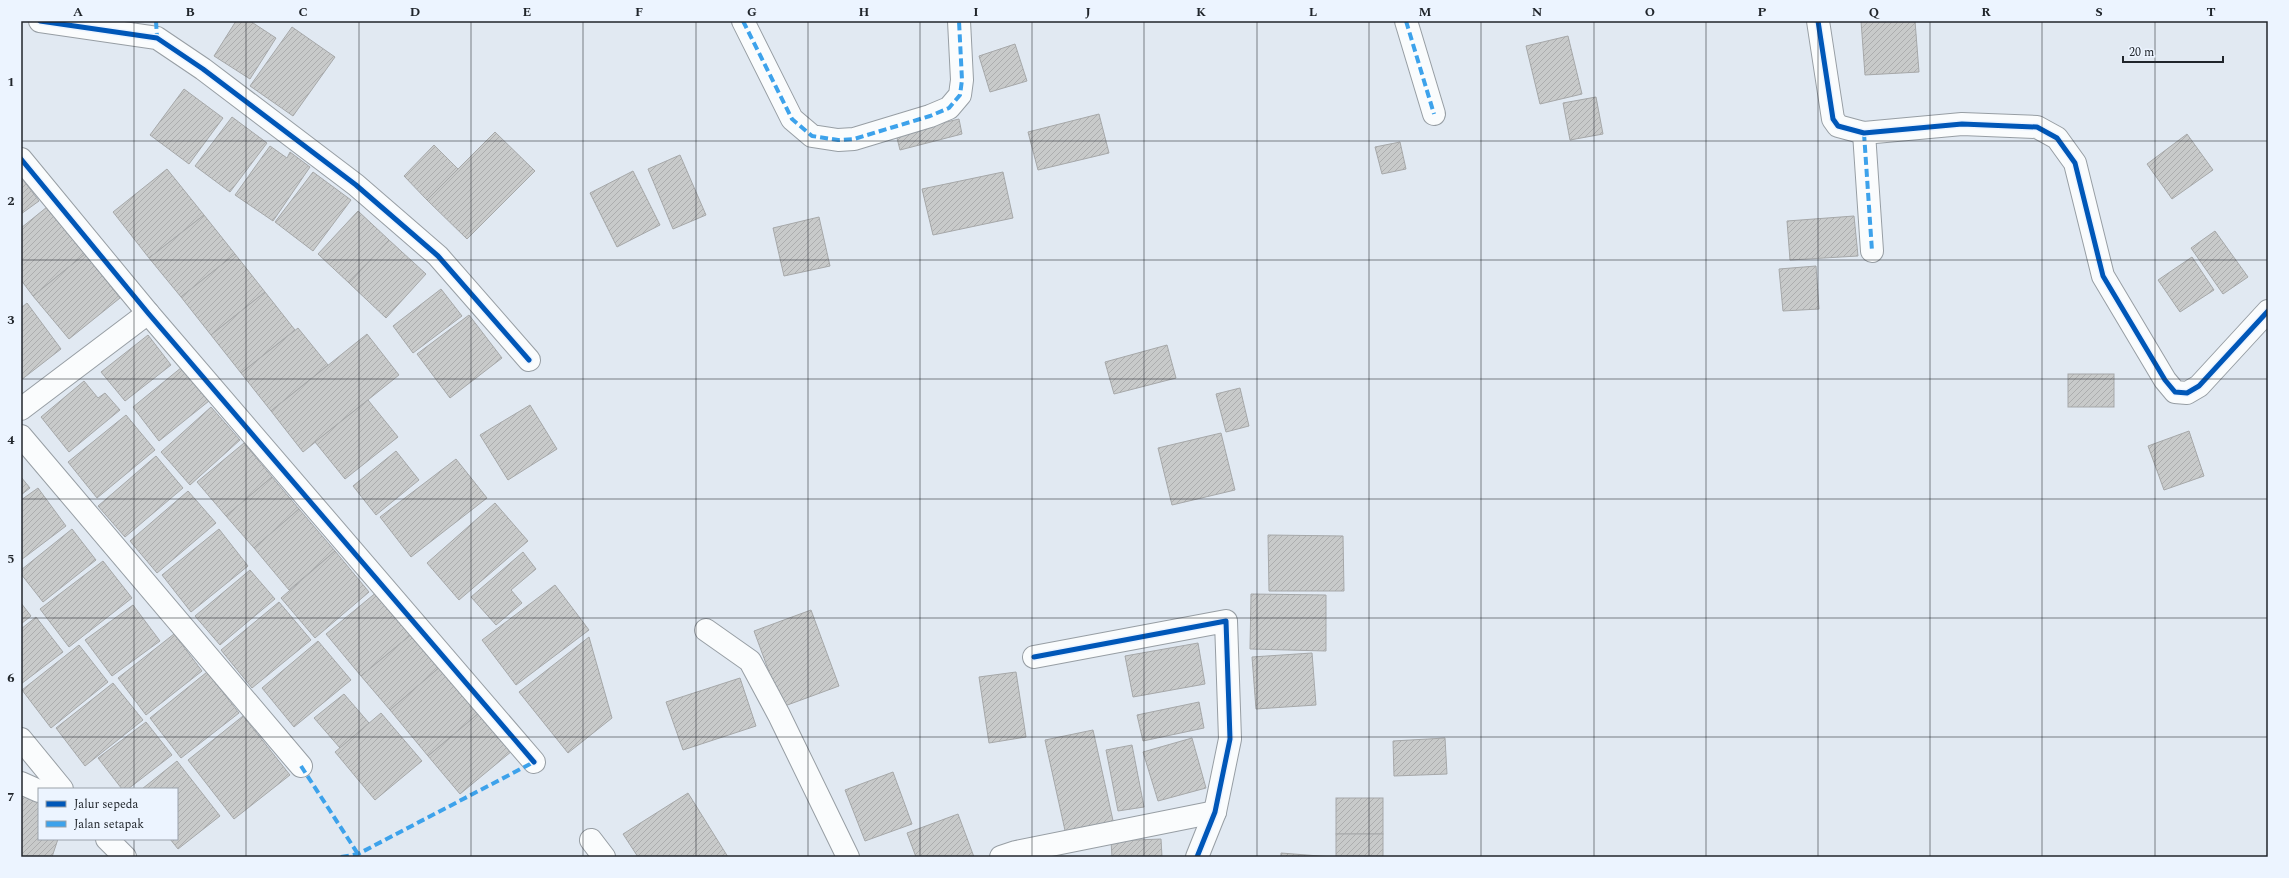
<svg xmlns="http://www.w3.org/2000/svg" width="2289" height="878" viewBox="0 0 2289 878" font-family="Spectral,serif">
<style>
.building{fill:url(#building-hatch);stroke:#a6a8a9}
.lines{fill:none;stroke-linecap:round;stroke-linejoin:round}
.minor-casing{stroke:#979ea4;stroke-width:24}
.minor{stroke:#fafcfd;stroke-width:22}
.quiet{stroke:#3da2eb;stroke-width:4;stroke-dasharray:8 4;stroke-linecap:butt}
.cycleway-casing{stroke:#ecf4ff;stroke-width:8}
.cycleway{stroke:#0057b8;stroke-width:5}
.grid{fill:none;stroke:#20252b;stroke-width:1;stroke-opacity:0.55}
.neatline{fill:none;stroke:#20252b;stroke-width:1.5}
.grid-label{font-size:13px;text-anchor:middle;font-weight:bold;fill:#20252b}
</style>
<defs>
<pattern id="building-hatch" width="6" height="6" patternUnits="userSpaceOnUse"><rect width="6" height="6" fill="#c8caca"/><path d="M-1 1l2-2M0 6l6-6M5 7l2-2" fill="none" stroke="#acadae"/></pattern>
</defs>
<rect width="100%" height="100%" fill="#e1e9f2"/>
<g class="building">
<path d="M236,21h14l26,17 -26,41 -36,-23z"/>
<path d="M1861,21h54l4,51 -54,3z"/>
<path d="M292,27l43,30 -42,59 -43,-30z"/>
<path d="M1568,36l14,58 -42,10 -14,-58z"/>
<path d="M1015,44l12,37 -37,11 -11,-36z"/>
<path d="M184,89l39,29 -34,46 -39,-29z"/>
<path d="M1596,97l7,37 -33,6 -7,-37z"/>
<path d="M1099,114l10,39 -71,17 -10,-38z"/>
<path d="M232,117l35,26 -37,49 -35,-26z"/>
<path d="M959,119l3,15 -62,16 -4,-16z"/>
<path d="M495,132l40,39 -68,68 -40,-39z"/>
<path d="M2187,134l26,36 -41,29 -25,-35z"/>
<path d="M1400,142l6,27 -24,5 -7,-27z"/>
<path d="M434,145l24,24 -31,31 -23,-24z"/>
<path d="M270,146l17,12 3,-6 20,15 -37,54 -38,-26z"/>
<path d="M680,155l26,60 -33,14 -25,-60z"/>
<path d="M167,169l37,46 -55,43 -36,-46z"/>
<path d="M633,171l27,54 -43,22 -27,-54z"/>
<path d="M313,172l38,28 -38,51 -38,-29z"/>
<path d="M1003,172l10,46 -80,17 -11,-46z"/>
<path d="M21,177l18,24 -18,13z"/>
<path d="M47,207l38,47 -52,42 -12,-16v-52z"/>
<path d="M358,211l31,29 -40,43 -31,-29z"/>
<path d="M204,215l31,39 -54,43 -32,-39z"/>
<path d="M1854,216l4,40 -68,4 -3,-39z"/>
<path d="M819,217l11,49 -46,10 -11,-48z"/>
<path d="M2215,231l33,46 -25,17 -32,-46z"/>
<path d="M389,240l37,34 -40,44 -37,-35z"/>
<path d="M85,254l35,44 -51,41 -36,-43z"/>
<path d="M235,254l30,38 -54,43 -30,-38z"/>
<path d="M2192,257l22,33 -34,22 -22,-32z"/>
<path d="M1816,266l3,43 -36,2 -4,-42z"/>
<path d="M441,289l21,27 -49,37 -20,-27z"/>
<path d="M265,292l30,38 -54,43 -30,-38z"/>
<path d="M27,303l34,46 -40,31v-72z"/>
<path d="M469,315l33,43 -52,40 -33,-44z"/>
<path d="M298,328l30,37 -57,46 -30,-38z"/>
<path d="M367,334l32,41 -96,77 -32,-41z"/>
<path d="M148,335l23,30 -46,36 -24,-29z"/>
<path d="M1167,345l9,33 -62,16 -9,-32z"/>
<path d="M182,367l27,34 -50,40 -26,-34z"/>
<rect x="2068" y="374" width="46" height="33"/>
<path d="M84,381l14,17 7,-5 15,17 -51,42 -28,-35z"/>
<path d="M1240,388l9,38 -23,6 -10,-38z"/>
<path d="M368,400l30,37 -53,42 -30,-37z"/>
<path d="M530,405l27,44 -49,31 -28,-45z"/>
<path d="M211,407l29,33 -50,45 -29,-33z"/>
<path d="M126,415l29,35 -58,48 -29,-36z"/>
<path d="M2189,431l15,45 -40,14 -16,-44z"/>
<path d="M1221,433l14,57 -63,15 -14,-57z"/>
<path d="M244,443l28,34 -46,39 -29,-34z"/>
<path d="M396,451l23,29 -43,35 -23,-29z"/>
<path d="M156,456l27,32 -58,49 -27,-31z"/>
<path d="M456,459l31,39 -76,59 -31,-40z"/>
<path d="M21,477l9,11 -9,7z"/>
<path d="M272,477l27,32 -45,39 -28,-32z"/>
<path d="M38,488l28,38 -45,34v-60z"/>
<path d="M188,491l28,32 -59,50 -27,-32z"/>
<path d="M495,503l33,38 -69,59 -32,-37z"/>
<path d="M299,509l36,42 -46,39 -35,-42z"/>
<path d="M72,529l24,31 -53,42 -22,-28v-4z"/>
<path d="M219,529l29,37 -57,46 -29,-37z"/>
<path d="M1268,535l75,1 1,55h-75z"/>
<path d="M335,551l34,41 -54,46 -34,-40z"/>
<path d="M523,552l13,17 -25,21 11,13 -26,22 -25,-28z"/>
<path d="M103,561l29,37 -63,49 -29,-38z"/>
<path d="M250,570l25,29 -55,46 -25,-29z"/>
<path d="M555,585l34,45 -73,55 -34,-45z"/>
<path d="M378,591l35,42 -52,43 -35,-42z"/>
<path d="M1251,594l75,1v56l-76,-2z"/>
<path d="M279,602l32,38 -59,48 -31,-38z"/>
<path d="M21,603l10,13 -10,8z"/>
<path d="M133,605l27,36 -48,35 -27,-36z"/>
<path d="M811,610l28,76 -57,21 -28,-76z"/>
<path d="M36,617l27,35 -42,32v-55z"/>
<path d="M413,633l28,33 -51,44 -29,-34z"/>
<path d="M174,634l28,37 -56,44 -28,-37z"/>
<path d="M589,637l23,81 -44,35 -49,-61z"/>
<path d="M318,641l33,39 -57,47 -32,-39z"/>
<path d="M1198,643l7,41 -72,13 -8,-41z"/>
<path d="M79,645l29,37 -57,46 -29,-38z"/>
<path d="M1312,653l4,52 -60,4 -4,-52z"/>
<path d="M441,666l38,47 -51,43 -38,-46z"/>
<path d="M207,672l32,41 -58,45 -31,-40z"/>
<path d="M1016,672l10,65 -37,6 -10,-66z"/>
<path d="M740,678l16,48 -73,24 -17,-48z"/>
<path d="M113,683l30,37 -58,46 -29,-38z"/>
<path d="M344,694l25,29 -29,25 -26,-30z"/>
<path d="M1199,702l5,26 -61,13 -6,-26z"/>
<path d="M381,713l41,48 -47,39 -40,-48z"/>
<path d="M479,713l33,38 -52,43 -32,-38z"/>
<path d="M243,716l47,59 -56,44 -46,-59z"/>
<path d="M146,722l26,33 -44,34h-6l-24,-31z"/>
<path d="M1093,730l21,95 -48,10 -21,-95z"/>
<path d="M1192,738l14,50 -48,13 -15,-49z"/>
<path d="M1445,738l2,36 -53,2 -1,-35z"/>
<path d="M1132,745l12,62 -26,4 -12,-61z"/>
<path d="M177,761l43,55 -42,33 -8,-10h7v-50h-35z"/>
<path d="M893,772l19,52 -47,17 -20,-51z"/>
<path d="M21,790l18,6v43h19l-6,18h-31z"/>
<path d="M688,793l40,64h-90l-15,-23z"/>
<rect x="1336" y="798" width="47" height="36"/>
<path d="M958,814l16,43h-58l-9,-24z"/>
<rect x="1336" y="834" width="47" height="23"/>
<path d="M1161,839l1,18h-50l-1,-16z"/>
<path d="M1281,853l51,4h-51z"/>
</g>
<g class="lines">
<defs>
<g id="minor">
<path d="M40,21l117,17 46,31 153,116 82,71 91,104"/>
<path d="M743,21l49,98 20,17 26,4 16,-1 76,-23 19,-8 11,-13 2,-15 -3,-59"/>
<path d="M1406,21l28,93"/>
<path d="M1818,21l15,98 5,7 26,7 98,-9 75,3 20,11 18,25 28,113 62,104 10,12 12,1 12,-7 69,-75"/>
<path d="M1864,133l8,118"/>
<path d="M21,159l127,154 386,449"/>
<path d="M21,409l127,-96"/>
<path d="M21,436l280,330"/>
<path d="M706,630l44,31 29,54 69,142"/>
<path d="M1034,657l192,-36 4,118 -15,73 -18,45"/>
<path d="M21,739l41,50"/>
<path d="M21,783l18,8"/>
<path d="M107,839l18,18"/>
<path d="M591,840l13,17"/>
<path d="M1001,857l15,-5 199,-40"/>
</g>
</defs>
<use href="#minor" class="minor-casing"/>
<use href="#minor" class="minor"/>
<g class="quiet">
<path d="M156,21l1,17"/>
<path d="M743,21l49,98 20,17 26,4 16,-1 76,-23 19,-8 11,-13 2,-15 -3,-59"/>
<path d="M1406,21l28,93"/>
<path d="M1864,133l8,118"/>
<path d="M301,766l57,88"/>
<path d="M341,857l17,-3 176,-92"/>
</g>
<defs>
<g id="cycleway">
<path d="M40,21l117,17 46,31 153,116 82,71 91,104"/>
<path d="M1818,21l15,98 5,7 26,7 98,-9 75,3 20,11 18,25 28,113 62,104 10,12 12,1 12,-7 69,-75"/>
<path d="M21,159l127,154 386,449"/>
<path d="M1034,657l192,-36 4,118 -15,73 -18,45"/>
</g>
</defs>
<use href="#cycleway" class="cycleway-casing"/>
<use href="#cycleway" class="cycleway"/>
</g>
<path class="grid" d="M134,21v768M246,21v836M359,21v836M471,21v836M583,21v836M696,21v836M808,21v836M920,21v836M1032,21v836M1144,21v836M1257,21v836M1369,21v836M1481,21v836M1594,21v836M1706,21v836M1818,21v836M1930,21v836M2042,21v836M2155,21v836M21,141h2247M21,260h2247M21,379h2247M21,499h2247M21,618h2247M21,737h2247M134,839v18"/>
<rect width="2289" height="878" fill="none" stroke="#ecf4ff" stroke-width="44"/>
<rect x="38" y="788" width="140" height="52" fill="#ecf4ff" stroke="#9aa1aa"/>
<rect x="46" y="801" width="20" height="6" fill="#0057b8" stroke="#9aa1aa"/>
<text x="74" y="808" font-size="12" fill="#20252b">Jalur sepeda</text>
<rect x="46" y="821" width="20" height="6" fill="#3da2eb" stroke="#9aa1aa"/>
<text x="74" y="828" font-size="12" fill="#20252b">Jalan setapak</text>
<path d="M2123 56v6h100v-6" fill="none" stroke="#20252b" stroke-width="2"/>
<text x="2129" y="56" font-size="12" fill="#20252b" stroke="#ecf4ff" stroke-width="3" paint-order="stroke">20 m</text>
<rect x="22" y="22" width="2245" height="834" class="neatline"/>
<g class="grid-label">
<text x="78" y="16">A</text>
<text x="190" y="16">B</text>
<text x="303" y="16">C</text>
<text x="415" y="16">D</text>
<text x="527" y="16">E</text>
<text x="639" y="16">F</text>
<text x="752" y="16">G</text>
<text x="864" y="16">H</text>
<text x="976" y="16">I</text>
<text x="1088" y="16">J</text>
<text x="1201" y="16">K</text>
<text x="1313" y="16">L</text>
<text x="1425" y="16">M</text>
<text x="1537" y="16">N</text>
<text x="1650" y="16">O</text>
<text x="1762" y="16">P</text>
<text x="1874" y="16">Q</text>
<text x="1986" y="16">R</text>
<text x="2099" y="16">S</text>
<text x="2211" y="16">T</text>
<text x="11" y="86">1</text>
<text x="11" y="205">2</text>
<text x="11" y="324">3</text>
<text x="11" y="444">4</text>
<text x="11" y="563">5</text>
<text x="11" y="682">6</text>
<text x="11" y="801">7</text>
</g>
</svg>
